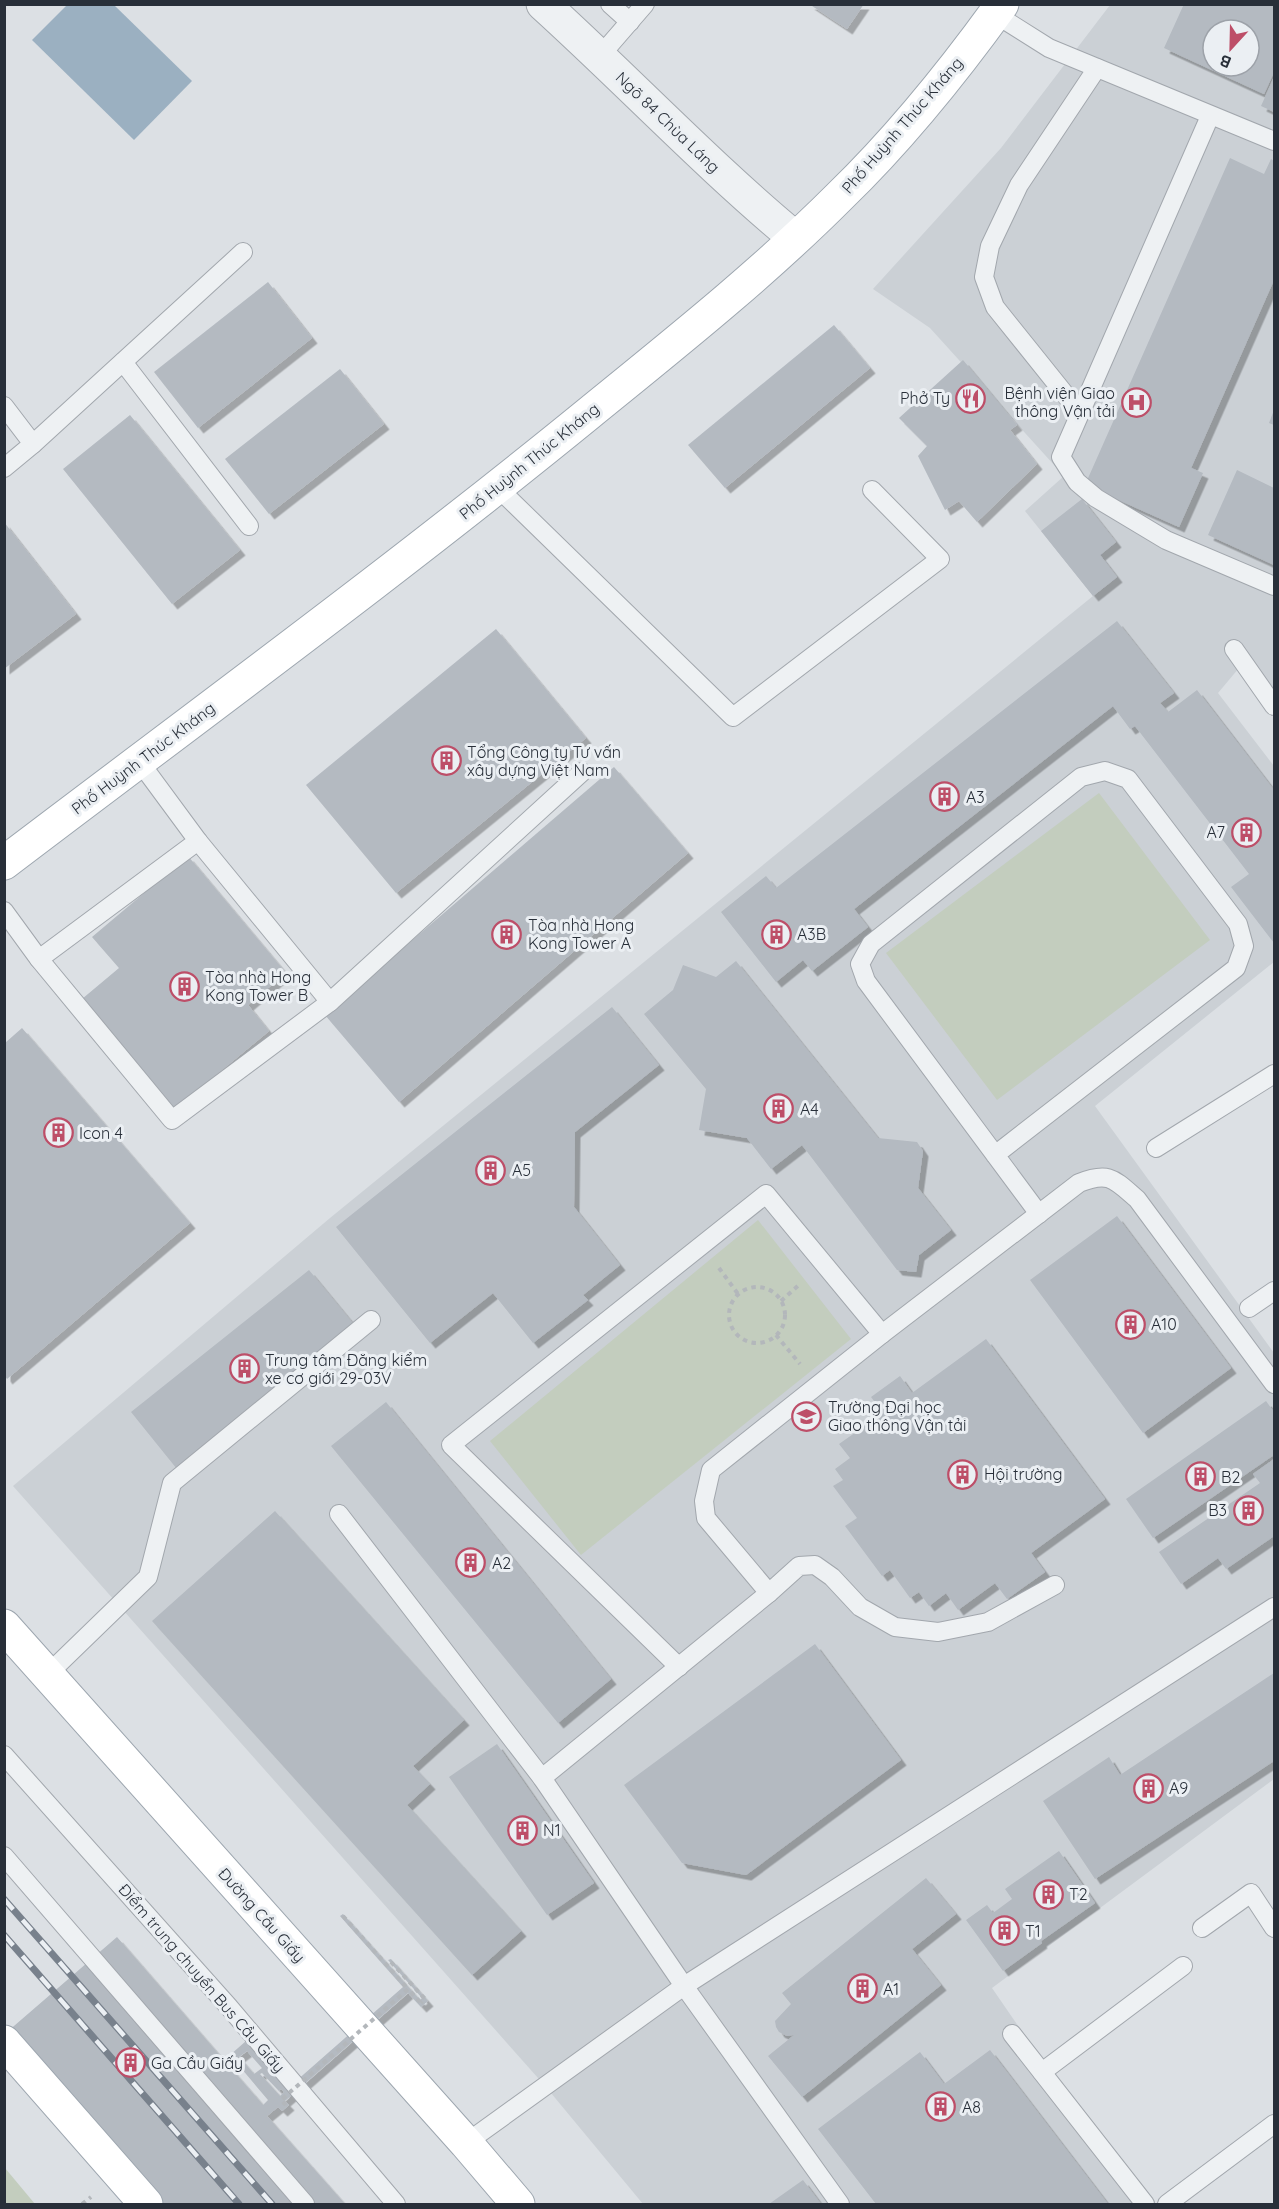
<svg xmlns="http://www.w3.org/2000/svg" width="1279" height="2209" viewBox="0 0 1279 2209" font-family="Quicksand,sans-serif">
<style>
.built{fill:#cbd0d5;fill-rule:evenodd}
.green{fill:#c3cdbe}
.water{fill:#9bb0c1}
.building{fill:#b4bac1;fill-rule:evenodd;filter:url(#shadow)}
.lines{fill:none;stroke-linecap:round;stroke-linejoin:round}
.lane-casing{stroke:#a2a7ad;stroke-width:20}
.street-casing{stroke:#a2a7ad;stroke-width:35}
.primary-casing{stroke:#9da6af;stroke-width:35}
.path{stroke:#b3b7bb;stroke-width:4;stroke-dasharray:4.5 4.5;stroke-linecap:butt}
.lane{stroke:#eef1f3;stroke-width:18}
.street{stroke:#eef1f3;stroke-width:33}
.primary{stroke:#fff;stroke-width:33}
.rail-casing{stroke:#78818c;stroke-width:7}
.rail{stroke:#ebeff3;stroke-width:4.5;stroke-dasharray:14;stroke-linecap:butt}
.path-bridge{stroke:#b3b7bb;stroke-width:4;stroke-dasharray:4.5 4.5;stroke-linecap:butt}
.labels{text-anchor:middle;stroke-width:6;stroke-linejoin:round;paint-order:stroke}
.street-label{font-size:16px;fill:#282f39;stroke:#ebeff3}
.poi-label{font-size:16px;fill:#282f39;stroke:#ebeff3;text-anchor:start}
</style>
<defs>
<filter id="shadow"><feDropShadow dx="5.5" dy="5.5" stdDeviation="0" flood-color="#0004"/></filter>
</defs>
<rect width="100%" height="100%" fill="#dce0e4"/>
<path class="built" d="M1110,5h164v688l-35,-25 -21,25 56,73v196l-179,144 179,247v426l-282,209 149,216h-498l-97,-117 -533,-601 317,-268 763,-622 -68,-85 39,-35 -134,-148 -57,-39 128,-141zM1213,30h36v36h-36z"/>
<g class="green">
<path d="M1099,793l111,147 -213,160 -111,-147z"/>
<path d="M758,1220l93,119 -270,216 -91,-114z"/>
<path d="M4,2168h1l30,36h-30z"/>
</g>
<path class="water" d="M67,5h47l78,76 -58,59 -102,-100z"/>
<g class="building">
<path d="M809,4h55l-17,25z"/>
<path d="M1184,4h90v68l-10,22 -100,-46zM1213,30h36v36h-36z"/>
<path d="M1274,77v35l-13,-6z"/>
<path d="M1230,158l34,16 7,-15 3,2v119l-83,188 12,5 -24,54 -94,-42z"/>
<path d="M268,282l44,56 -114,90 -44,-56z"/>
<path d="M834,325l36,43 -145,120 -37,-43z"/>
<path d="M963,360l54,65 -7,5 27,34 -60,58 -18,-21 -14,9 -27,-54 9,-10 -28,-28z"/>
<path d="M340,369l44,55 -115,90 -44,-55z"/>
<path d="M1274,410v15l-5,-2z"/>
<path d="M130,415l110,135 -68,54 -109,-135z"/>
<path d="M1237,470l37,18v77l-66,-30z"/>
<path d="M1082,499l34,43 -16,13 17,22 -24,19 -52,-65z"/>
<path d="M4,522l72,92 -72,55z"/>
<path d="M1117,621l57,72 -14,10 8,9 29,-22 77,100v153l-43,-56 18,-13 -114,-148 -5,3 -17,-23 -259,203 14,18 -56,44 -9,-11 -27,22 -55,-70 45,-36 10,12z"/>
<path d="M496,629l90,109 -190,155 -90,-108z"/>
<path d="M614,767l74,86 -289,249 -74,-87z"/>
<path d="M188,856l98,117 -38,32 21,26 -94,78 -93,-110 37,-31 -27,-31z"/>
<path d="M736,961l142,177 39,4 6,9 -5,37 33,42 -32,25 -3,17 -19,-2 -95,-125 -31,24 -24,-31 -48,-8 7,-41 -62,-75 29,-24 10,-25 33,12z"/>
<path d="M612,1007l47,58 -84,67 -1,75 46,58 -37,30 5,5 -55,43 -40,-50 -63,50 -94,-116z"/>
<path d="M22,1028l168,195 -183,156 -2,-3v-333z"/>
<path d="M1117,1216l114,152 -88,65 -113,-153z"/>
<path d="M309,1270l47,57 -179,142 -46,-57z"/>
<path d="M986,1339l119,160 -74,54 14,19 -38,27 -12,-16 -37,27 -12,-17 -17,13 -10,-14 -9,6 -20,-28 -8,6 -37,-50 12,-8 -24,-32 10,-6 -8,-11 15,-11 -11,-14 44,-31 -12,-16 29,-21 12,17z"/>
<path d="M1266,1401l8,11v43l-121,83 -27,-39z"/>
<path d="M386,1402l225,277 -53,44 -227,-277z"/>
<path d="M1274,1459v77l-48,33 -8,-11 -37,26 -22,-32 101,-69 -7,-9z"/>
<path d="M275,1511l189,209 -51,46 17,18 -23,21 114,126 -49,44 -320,-354z"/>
<path d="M815,1644l86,116 -155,115 -64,-12 -58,-78z"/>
<path d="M1274,1673v88l-179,118 -52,-78 66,-44 11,18z"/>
<path d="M497,1744l97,139 -47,32 -98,-138z"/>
<path d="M1059,1851l36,52 -54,38 1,2 -39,28 -37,-51 21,-15 6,8 19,-14 -7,-10z"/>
<path d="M926,1878l30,36 -44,35 29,36 -139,112 -34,-41 26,-21 -7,1 -8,-4 -3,-5 -1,-6 16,-17 -9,-11z"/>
<path d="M343,1914l77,86 2,-2 -34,-38 3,-1 37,42 -7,6 -13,-14 -123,108 4,4 -7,6 -4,-4 -11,9 78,88h-205l-133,-172 110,-95 146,168 5,-5 -38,-45 16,-14 41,48 116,-102 -63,-71zM247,2051l15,17 -8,6 -15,-17zM262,2073l17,18 2,-2 3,3 -4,4 -20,-22z"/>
<path d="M990,2050l118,154h-232l-58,-75 102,-77 24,32z"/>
<path d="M803,2180l18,24h-52z"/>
</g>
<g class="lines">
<defs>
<g id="lane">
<path d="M610,4l20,18"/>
<path d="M995,14l54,34 225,93"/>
<path d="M600,56l45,-52"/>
<path d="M1210,116l-149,341 16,25 19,16 70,42 108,46"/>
<path d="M123,362l126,164"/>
<path d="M4,406l29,38 -29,24"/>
<path d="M1080,413l-85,-106 -11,-30 6,-31 29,-61 78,-117"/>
<path d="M33,444l210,-192"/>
<path d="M498,488l235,229 207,-158 -68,-69"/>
<path d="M1234,649l40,57"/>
<path d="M4,911l35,48 159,-118 -59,-80"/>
<path d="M39,959l133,161 158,-118 -132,-161"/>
<path d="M330,1002l252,-230"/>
<path d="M1156,1148l118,-74"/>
<path d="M995,1155l241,-187 8,-22 -6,-22 -110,-145 -23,-8 -24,6 -210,167 -11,20 6,17 173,233"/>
<path d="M1249,1308l25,-17"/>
<path d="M339,1514l203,264 142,208 156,218"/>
<path d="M769,1593l-63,-75 -2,-17 7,-31 171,-136 197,-151c30,-12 35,-4 58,16l137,185"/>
<path d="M679,1667l-228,-222 315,-251 116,140"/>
<path d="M48,1674l100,-97 24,-94 199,-163"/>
<path d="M4,1755l225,252 167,197"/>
<path d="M542,1778l227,-185 30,-27 16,-1 17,12 28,30 35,20 43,5 50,-10 67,-37"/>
<path d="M4,1856l301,348"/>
<path d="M1202,1928l49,-35 23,35"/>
<path d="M1012,2034l133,170"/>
<path d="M1042,2072l141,-106"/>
<path d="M466,2143l218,-157 590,-379"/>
<path d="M1167,2204l107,-80"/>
</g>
<path id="street" d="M543,4c85,77 164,161 252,234"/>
<g id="primary">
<path d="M4,863c196,-149 394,-294 584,-449 86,-70 173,-139 251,-217 60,-58 114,-125 163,-193"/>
<path d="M4,1626l462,517 52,61"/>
<path d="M4,2042l142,162"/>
</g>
</defs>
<use href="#lane" class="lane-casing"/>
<use href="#street" class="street-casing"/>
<use href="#primary" class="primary-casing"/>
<g class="path">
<path d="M719,1268l19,26"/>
<circle cx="757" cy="1315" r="28"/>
<path d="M781,1301l20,-18"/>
<path d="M776,1335l24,29"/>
<path d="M343,1916l65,73"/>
<path d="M391,1962l34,37 -4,4"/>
<path d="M82,2204l9,-7"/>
</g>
<use href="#lane" class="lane"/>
<use href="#street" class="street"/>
<use href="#primary" class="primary"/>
<defs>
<g id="rail">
<path d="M4,1899l268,305"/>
<path d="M4,1935l235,269"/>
</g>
</defs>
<use href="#rail" class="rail-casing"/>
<use href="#rail" class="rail"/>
<path class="path-bridge" d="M286,2105l-5,-5 127,-111 13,14"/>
</g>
<defs>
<symbol id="restaurant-ring" viewBox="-11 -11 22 22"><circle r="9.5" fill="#ebeff3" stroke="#bd4e68" stroke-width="1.5"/><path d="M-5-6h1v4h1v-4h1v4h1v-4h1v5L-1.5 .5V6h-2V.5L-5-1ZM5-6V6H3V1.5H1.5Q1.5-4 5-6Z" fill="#bd4e68"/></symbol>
<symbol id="hospital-ring" viewBox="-11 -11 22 22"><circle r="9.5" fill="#ebeff3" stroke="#bd4e68" stroke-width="1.5"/><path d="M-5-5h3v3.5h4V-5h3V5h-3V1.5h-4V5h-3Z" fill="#bd4e68"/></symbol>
<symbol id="building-ring" viewBox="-11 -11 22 22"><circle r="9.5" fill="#ebeff3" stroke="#bd4e68" stroke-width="1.5"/><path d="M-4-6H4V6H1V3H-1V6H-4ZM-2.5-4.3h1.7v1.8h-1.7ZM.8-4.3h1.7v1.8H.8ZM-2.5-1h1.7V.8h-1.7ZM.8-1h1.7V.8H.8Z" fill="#bd4e68"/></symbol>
<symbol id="university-ring" viewBox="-11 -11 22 22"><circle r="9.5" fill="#ebeff3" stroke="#bd4e68" stroke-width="1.5"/><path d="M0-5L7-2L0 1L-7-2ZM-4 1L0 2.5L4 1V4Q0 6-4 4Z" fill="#bd4e68"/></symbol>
</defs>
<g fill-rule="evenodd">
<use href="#restaurant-ring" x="954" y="382" width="33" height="33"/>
<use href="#hospital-ring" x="1120" y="386" width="33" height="33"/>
<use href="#building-ring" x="430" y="744" width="33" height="33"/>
<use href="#building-ring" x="928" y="780" width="33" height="33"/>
<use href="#building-ring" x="1230" y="816" width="33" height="33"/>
<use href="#building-ring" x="490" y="918" width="33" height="33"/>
<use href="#building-ring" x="760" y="918" width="33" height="33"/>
<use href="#building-ring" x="168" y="970" width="33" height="33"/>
<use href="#building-ring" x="762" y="1092" width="33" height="33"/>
<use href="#building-ring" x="42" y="1116" width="33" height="33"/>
<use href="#building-ring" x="474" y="1154" width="33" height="33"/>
<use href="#building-ring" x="1114" y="1308" width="33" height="33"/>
<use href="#building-ring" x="228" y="1352" width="33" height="33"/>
<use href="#university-ring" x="790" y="1400" width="33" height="33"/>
<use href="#building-ring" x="946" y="1458" width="33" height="33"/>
<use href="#building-ring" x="1184" y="1460" width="33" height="33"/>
<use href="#building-ring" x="1232" y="1494" width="33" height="33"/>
<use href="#building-ring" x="454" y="1546" width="33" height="33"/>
<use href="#building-ring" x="1132" y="1772" width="33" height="33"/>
<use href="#building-ring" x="506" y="1814" width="33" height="33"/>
<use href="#building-ring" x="1032" y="1878" width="33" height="33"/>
<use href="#building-ring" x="988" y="1914" width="33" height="33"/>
<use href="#building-ring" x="846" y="1972" width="33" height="33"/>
<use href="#building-ring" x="114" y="2046" width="33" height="33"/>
<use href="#building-ring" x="924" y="2090" width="33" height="33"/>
</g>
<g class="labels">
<g class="street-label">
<text transform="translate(668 122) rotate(44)" y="6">Ngõ 84 Chùa Láng</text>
<text transform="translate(902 125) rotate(-49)" y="6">Phố Huỳnh Thúc Kháng</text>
<text transform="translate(529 461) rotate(-39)" y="6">Phố Huỳnh Thúc Kháng</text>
<text transform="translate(143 758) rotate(-37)" y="6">Phố Huỳnh Thúc Kháng</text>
<text transform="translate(262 1915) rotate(48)" y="6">Đường Cầu Giấy</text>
<text transform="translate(202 1978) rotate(49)" y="6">Điểm trung chuyển Bus Cầu Giấy</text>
</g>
<g class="poi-label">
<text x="1115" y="399" text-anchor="end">Bệnh viện Giao<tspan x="1115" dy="18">thông Vận tải</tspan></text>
<text x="950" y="404" text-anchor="end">Phở Ty</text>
<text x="467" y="758">Tổng Công ty Tư vấn<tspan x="467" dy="18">xây dựng Việt Nam</tspan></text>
<text x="966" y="803">A3</text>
<text x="1225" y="838" text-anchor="end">A7</text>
<text x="528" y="931">Tòa nhà Hong<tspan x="528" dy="18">Kong Tower A</tspan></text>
<text x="797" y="940">A3B</text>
<text x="205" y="983">Tòa nhà Hong<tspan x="205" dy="18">Kong Tower B</tspan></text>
<text x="800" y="1115">A4</text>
<text x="79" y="1139">Icon 4</text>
<text x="512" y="1176">A5</text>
<text x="1151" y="1330">A10</text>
<text x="265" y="1366">Trung tâm Đăng kiểm<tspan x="265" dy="18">xe cơ giới 29-03V</tspan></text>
<text x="828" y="1413">Trường Đại học<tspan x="828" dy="18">Giao thông Vận tải</tspan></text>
<text x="984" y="1480">Hội trường</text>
<text x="1221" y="1483">B2</text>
<text x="1227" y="1516" text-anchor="end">B3</text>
<text x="492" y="1569">A2</text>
<text x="1169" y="1794">A9</text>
<text x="543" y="1836">N1</text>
<text x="1069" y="1900">T2</text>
<text x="1025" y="1937">T1</text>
<text x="883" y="1995">A1</text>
<text x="151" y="2069">Ga Cầu Giấy</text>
<text x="962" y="2113">A8</text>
</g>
</g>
<rect width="1279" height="2209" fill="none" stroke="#282f39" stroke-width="12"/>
<g transform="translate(1231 48) rotate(202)"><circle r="28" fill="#ebeff3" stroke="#9da2a9" stroke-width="1.5"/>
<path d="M0-4.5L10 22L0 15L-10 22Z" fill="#bd4e68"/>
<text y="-9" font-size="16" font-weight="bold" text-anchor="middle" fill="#282f39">B</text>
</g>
</svg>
